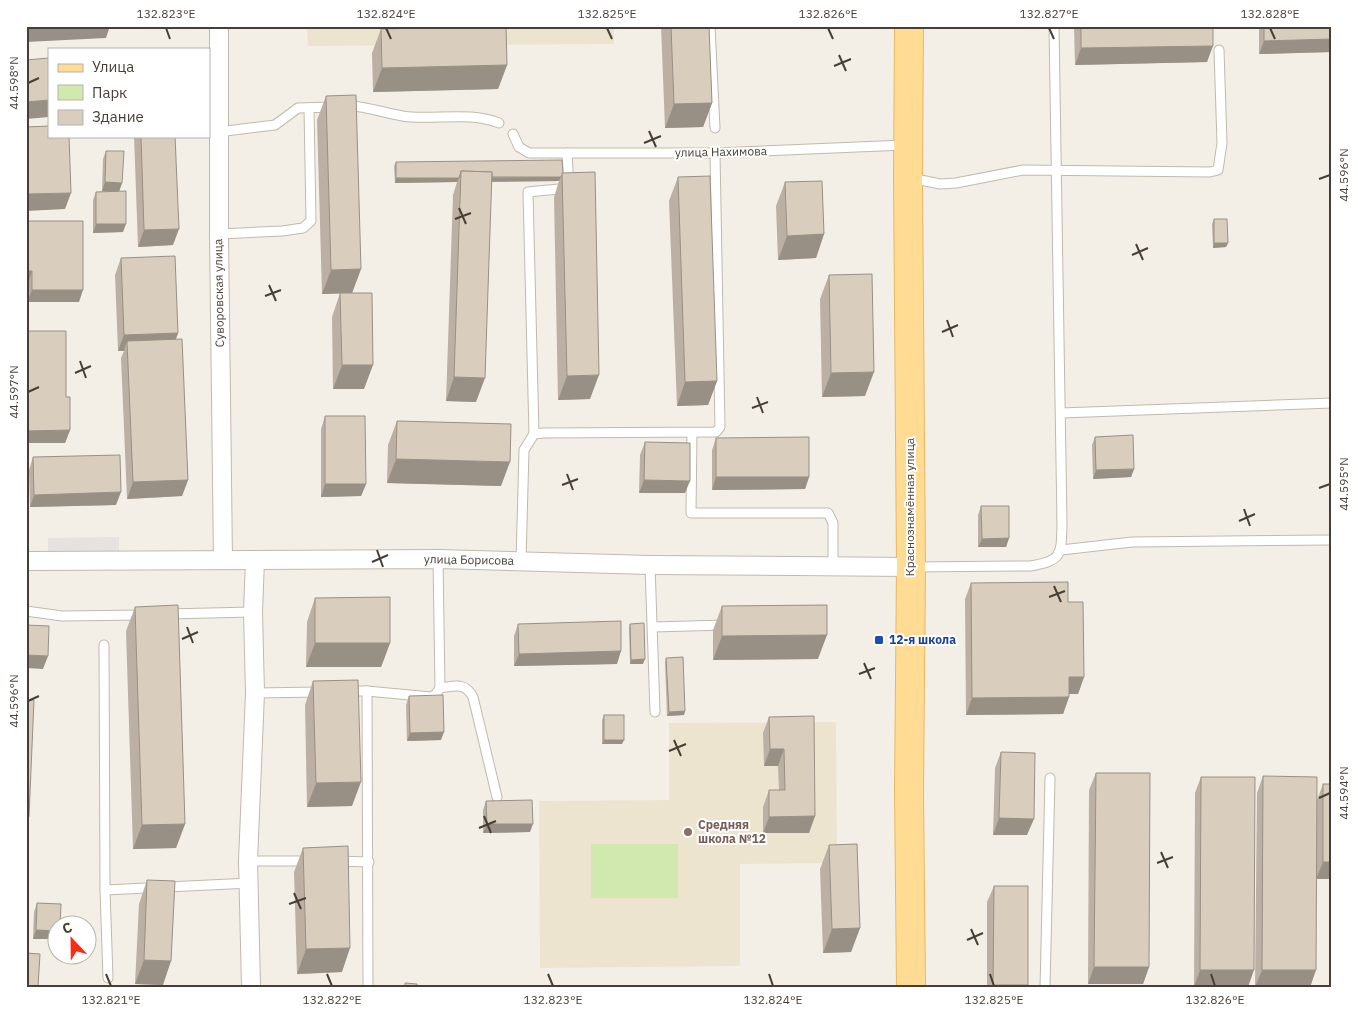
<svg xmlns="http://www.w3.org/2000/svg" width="1358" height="1013" viewBox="0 0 1358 1013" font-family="'IBM Plex Sans',sans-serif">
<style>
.education{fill:#ede4d0}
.green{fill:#d1e9ae}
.parking{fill:#e5e2df}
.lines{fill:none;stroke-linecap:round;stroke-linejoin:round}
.service-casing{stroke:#c2b9ac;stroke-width:11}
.minor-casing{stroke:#c2b9ac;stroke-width:20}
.primary-casing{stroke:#e7b861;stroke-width:30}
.service{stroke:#fff;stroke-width:9}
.minor{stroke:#fff;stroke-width:18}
.primary{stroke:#ffdb94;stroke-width:28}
.wall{fill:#bbb0a3}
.shaded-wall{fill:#989085}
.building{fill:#d9cdbe;stroke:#989085}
.ticks{fill:none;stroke:#473f35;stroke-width:2}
.transit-dot{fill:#1a4fb4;stroke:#fff;stroke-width:2}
.education-dot{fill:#8d6e63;stroke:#fff;stroke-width:2}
.labels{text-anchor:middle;stroke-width:4;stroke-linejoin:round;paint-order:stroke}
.street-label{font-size:12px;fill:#473f35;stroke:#fff}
.transit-label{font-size:12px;font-weight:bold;fill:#164399;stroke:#fff;text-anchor:start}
.education-label{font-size:12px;font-weight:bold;fill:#785e54;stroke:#fff;text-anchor:start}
.neatline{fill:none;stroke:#473f35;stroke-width:2}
.ticks-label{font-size:12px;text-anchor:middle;fill:#473f35}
</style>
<rect width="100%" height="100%" fill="#f4efe6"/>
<g class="education">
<path d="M307,26h307v18l-306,2z"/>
<path d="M836,722l1,141 -97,1v102l-200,2 -1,-167 130,-1v-77z"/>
</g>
<rect class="green" x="591" y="844" width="87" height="54"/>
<path class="parking" d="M119,537v15h-71v-14z"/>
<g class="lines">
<defs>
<g id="service">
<path d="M710,26l5,102"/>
<path d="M347,106c20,-1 43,10 64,11 30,2 60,-5 88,6"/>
<path d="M218,132l57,-7 23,-17 36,-1"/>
<path d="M513,134l6,13 10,6h186l190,-8"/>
<path d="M911,178l29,6 16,-1 67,-13 187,2 8,-2 4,-27 -3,-93"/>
<path d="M219,234l63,-3 21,-3 8,-7 -2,-113"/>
<path d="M1061,413l271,-10"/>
<path d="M692,433l-1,80h137l5,10v42"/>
<path d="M534,434l-6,-242 41,-4 -2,-35"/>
<path d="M1061,550l71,-8 200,-2"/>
<path d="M521,561l3,-111 10,-16 9,-1 173,-1 4,-5 -5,-274"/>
<path d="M650,565l5,147"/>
<path d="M913,567l117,-1c33,-5 31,-12 32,-42l-8,-498"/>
<path d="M26,611l36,5 81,-1"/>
<path d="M166,614l87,-2"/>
<path d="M653,627l72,-2"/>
<path d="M104,645l1,245 3,88"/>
<path d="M440,688c15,-2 25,-6 33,9l24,100"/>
<path d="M348,691h19l64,6 5,-3 4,-6 -2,-129"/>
<path d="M367,691l1,296"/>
<path d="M255,693l65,-1"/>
<path d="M248,861h60"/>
<path d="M336,861l33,1"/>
<path d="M105,890l145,-7"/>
<path d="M1045,987l5,-209"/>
</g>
<g id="minor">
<path d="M219,26v208l4,326"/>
<path d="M26,561l412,-2 212,6 261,2"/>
<path d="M251,987l-3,-126 7,-168 -2,-81 2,-52"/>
</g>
<path id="primary" d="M909,26l-1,152 3,389 -2,224 2,196"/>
</defs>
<use href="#service" class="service-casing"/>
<use href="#minor" class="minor-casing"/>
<use href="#primary" class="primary-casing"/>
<use href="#service" class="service"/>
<use href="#minor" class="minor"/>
<use href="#primary" class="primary"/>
</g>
<g class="wall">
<path d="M661,26h48l3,77 -9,24 -38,1z"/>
<path d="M1074,26h139l-6,36 -132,3z"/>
<path d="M1259,26h73v26l-73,2z"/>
<path d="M381,29l126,36 -9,24 -125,3 -1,-39z"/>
<path d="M326,96l35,173 -9,24 -30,1 -5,-174z"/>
<path d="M134,136h41l-2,109 -35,2z"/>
<path d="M106,151l16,32 -3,8 4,41 -30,1v-33l3,-8 19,-1h-13l1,-32z"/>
<path d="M396,162l167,11 27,226 -32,1 -4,-203 5,-16 -68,1 -15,220 -30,-1 7,-206 4,-13 -62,1 -1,-17z"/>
<path d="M678,177l39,204 -9,24 -31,1 -8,-205z"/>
<path d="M785,182l39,52 -8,24 -38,2 -2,-54z"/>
<path d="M1214,219l14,24 -2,4 -13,1 -1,-24z"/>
<path d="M26,221l53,81h-52l1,-18h-2z"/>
<path d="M121,258l57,75 -2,6 12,141 -6,16 -55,3 -6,-141 3,-7h-6l-3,-76z"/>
<path d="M829,275l36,121 -43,1 -2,-98z"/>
<path d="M340,293l24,96h-31l-1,-72z"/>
<path d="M27,331l39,66 4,33 -5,13h-39z"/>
<path d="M325,416l41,68 -5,12 -40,1v-68z"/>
<path d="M397,421l104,65 -114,-3 1,-38z"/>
<path d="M1095,437l39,32 -3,8 -38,2 -1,-34z"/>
<path d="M716,438l93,39 -4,12 -93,1v-40z"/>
<path d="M645,442l40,51h-46l1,-38z"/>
<path d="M33,457l83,48 -86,2 -1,-37z"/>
<path d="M981,506l28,32 -3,9h-28v-32z"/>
<path d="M971,583l97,19 16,75 -6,17h-9v3l-6,17 -97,1 -1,-116z"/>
<path d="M315,598l75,45 -9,24h-75l1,-45z"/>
<path d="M722,606l96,53 -105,1v-30z"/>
<path d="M135,607l50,217 -9,24 -43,1 -7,-218z"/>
<path d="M518,624l99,40 -103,2v-30z"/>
<path d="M630,624l13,40h-13l-1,-36z"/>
<path d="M666,658l19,53 -1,4 -17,1 -2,-54z"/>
<path d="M313,681l39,125 -45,1 -2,-102z"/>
<path d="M409,696l32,44 -34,1 -1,-36z"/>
<path d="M604,715l18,29h-20v-24z"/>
<path d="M769,717l46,99 -6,17h-46v-26l6,-17h10l-1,-24h-14l-1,-33z"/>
<path d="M1001,752l26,83h-34l2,-67z"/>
<path d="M1096,773l53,194 -6,17h-55l1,-194z"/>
<path d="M1263,776l54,24 6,-16 9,95h-16v91l-6,17h-55l2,-194z"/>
<path d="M1201,777l47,210h-54l1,-194z"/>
<path d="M486,801l44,31 -47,1v-23z"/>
<path d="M829,845l31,83 -9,24 -28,1 -3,-84z"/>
<path d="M303,848l39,124 -45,2 -3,-102z"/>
<path d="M147,880l16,105 -28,-1 4,-80z"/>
<path d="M994,886l34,99 -1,2h-40v-85z"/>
<path d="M37,903l21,23 -1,13h-24l1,-27z"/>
</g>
<g class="shaded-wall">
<path d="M26,26h84l-4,12 -80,4z"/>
<path d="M1332,39v13l-73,2 5,-13z"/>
<path d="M1213,46l-6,16 -132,3 6,-17z"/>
<path d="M507,65l-9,24 -125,3 9,-24z"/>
<path d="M49,100v17l-23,2v-17z"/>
<path d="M712,103l-9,24 -38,1 9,-24z"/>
<path d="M561,177l-2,4 -98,1v-4z"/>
<path d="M396,178h63l-2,4 -62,1z"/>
<path d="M105,182l17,1 -3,9 -17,-1z"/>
<path d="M71,193l-6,16 -39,2v-17z"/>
<path d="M96,224h30l-3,8 -30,1z"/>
<path d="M179,229l-6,16 -35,2 6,-17z"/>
<path d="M824,234l-8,24 -38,2 9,-24z"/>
<path d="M1214,243h14l-2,4 -13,1z"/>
<path d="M361,269l-9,24 -30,1 9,-24z"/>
<path d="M26,271h6l-4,13h-2z"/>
<path d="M32,290h51l-4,12h-52z"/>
<path d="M178,333l-6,16 -45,-8 -3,10h-6l6,-16z"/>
<path d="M342,365h31l-9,24h-31z"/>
<path d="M874,372l-9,24 -43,1 9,-24z"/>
<path d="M599,375l-9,24 -32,1 9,-24z"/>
<path d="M454,377l31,1 -9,24 -30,-1z"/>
<path d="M717,381l-9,24 -31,1 8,-24z"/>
<path d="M70,430l-5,13h-39v-12z"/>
<path d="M396,459l114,3 -9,24 -114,-3z"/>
<path d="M1134,469l-3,8 -38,2 3,-9z"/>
<path d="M716,477h93l-4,12 -93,1z"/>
<path d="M188,480l-6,16 -55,3 6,-17z"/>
<path d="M644,480l46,1 -5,12h-46z"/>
<path d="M325,484h41l-5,12 -40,1z"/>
<path d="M121,492l-5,13 -86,2 4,-12z"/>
<path d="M1009,538l-3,9h-28l4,-8z"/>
<path d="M827,635l-9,24 -105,1 9,-24z"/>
<path d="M315,643h75l-9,24h-75z"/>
<path d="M621,651l-4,13 -103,2 5,-12z"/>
<path d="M26,655l22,1 -5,13 -17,-1z"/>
<path d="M645,659l-2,5h-13l1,-4z"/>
<path d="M1069,677h15l-6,17h-15z"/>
<path d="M1069,697l-6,17 -97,1 6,-17z"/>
<path d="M685,711l-1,4 -17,1 2,-4z"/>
<path d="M444,732l-3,8 -34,1 3,-8z"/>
<path d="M604,740h20l-2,4h-20z"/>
<path d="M770,749h14l-6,17h-14z"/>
<path d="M361,782l-9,24 -45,1 9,-24z"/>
<path d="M815,816l-6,17h-46l6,-16z"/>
<path d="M26,817h3l-3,9z"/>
<path d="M999,818l35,1 -7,16h-34z"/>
<path d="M185,824l-9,24 -43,1 9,-24z"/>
<path d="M487,824h46l-3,8 -47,1z"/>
<path d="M1323,862h9v17h-16z"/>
<path d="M860,928l-9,24 -28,1 9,-24z"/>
<path d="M36,930l22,1 -1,8h-24z"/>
<path d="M350,948l-8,24 -45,2 9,-25z"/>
<path d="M144,960l27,1 -8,24 -28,-1z"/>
<path d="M1094,967h55l-6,17h-55z"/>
<path d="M1200,970h54l-6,17h-54z"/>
<path d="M1262,970h54l-6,17h-55z"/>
<path d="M993,985h35l-1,2h-35z"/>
</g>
<g class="building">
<path d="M506,26l1,39 -125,3 -1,-39z"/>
<path d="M671,26h38l3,77 -38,1z"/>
<path d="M1081,26h132v20l-132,2z"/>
<path d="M1264,26h68v13l-68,2z"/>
<path d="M49,58v42l-23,2v-42z"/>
<path d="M356,95l5,174 -30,1 -5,-174z"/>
<path d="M49,126v10h20l2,57 -45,1v-67z"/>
<path d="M141,136h34l4,93 -35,1z"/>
<path d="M106,151h18l-2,32 -17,-1z"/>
<path d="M562,160l1,13 -2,4h-69v-5l-31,-1 -2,7h-63v-16z"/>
<path d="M461,171l31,1 -7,206 -31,-1z"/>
<path d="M595,172l4,203 -32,1 -5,-203z"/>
<path d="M710,176l7,205 -32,1 -7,-205z"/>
<path d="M822,181l2,53 -37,2 -2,-54z"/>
<path d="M126,191v33h-30v-32z"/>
<path d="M1214,219h13l1,24h-14z"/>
<path d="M26,221h57v69h-51v-19h-6z"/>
<path d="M175,256l3,77 -54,2 -3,-77z"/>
<path d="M872,274l2,98 -43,1 -2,-98z"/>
<path d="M340,293h32l1,72h-31z"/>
<path d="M27,331h39v66h4v33l-44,1v-34h1z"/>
<path d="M182,339l6,141 -55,2 -6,-141z"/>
<path d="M325,416h40l1,68h-41z"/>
<path d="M397,421l114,3 -1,38 -114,-3z"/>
<path d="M1133,435l1,34 -38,1 -1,-33z"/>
<path d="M809,437v40h-93v-39z"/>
<path d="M645,442l45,1v38l-46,-1z"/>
<path d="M120,455l1,37 -87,3 -1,-38z"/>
<path d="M981,506h28v32l-27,1z"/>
<path d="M1068,582v20h15l1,75h-15v20l-97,1 -1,-115z"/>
<path d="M390,597v46h-75v-45z"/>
<path d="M178,605l7,219 -43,1 -7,-218z"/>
<path d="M827,605v30l-105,1v-30z"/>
<path d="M621,621v30l-102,3 -1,-30z"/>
<path d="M644,623l1,36 -14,1 -1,-36z"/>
<path d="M26,625l23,1 -1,30 -22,-1z"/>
<path d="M683,657l2,54 -16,1 -3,-54z"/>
<path d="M358,680l3,102 -45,1 -3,-102z"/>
<path d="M443,695l1,37 -34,1 -1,-37z"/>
<path d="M26,700h8l-5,117h-3z"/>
<rect x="604" y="715" width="20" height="25"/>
<path d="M814,716l1,100 -46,1v-27h16l-1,-41h-14l-1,-32z"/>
<path d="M1001,752l34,1 -1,66 -35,-1z"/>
<path d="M1096,773h54l-1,194h-55z"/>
<path d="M1263,776l54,1 -1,193h-54z"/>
<path d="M1201,777h54l-1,193h-54z"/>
<rect x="1323" y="784" width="9" height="78"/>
<path d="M532,800l1,24h-46l-1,-23z"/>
<path d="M857,844l3,84 -28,1 -3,-84z"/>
<path d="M348,846l2,102 -44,1 -3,-101z"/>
<path d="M147,880l28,1 -4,80 -27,-1z"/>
<path d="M994,886h34v99h-35z"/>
<path d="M37,903l24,1 -1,22h-2v5l-22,-1z"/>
<path d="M26,953l14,1 -2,33h-12z"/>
<path d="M405,983l12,1v3h-12z"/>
</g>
<path class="ticks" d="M166,28l4,11M386,28l5,11M607,28l5,11M828,28l5,11M1049,28l5,11M1270,28l5,11M839,55l7,16M834,66l17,-7M28,83l11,-5M649,131l7,16M644,143l17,-7M1319,179l11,-4M459,208l7,16M455,219l16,-6M1136,244l7,16M1132,255l16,-7M269,285l7,16M265,296l16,-6M947,320l6,17M942,332l16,-7M80,361l6,17M75,373l16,-7M28,392l11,-5M757,397l6,16M752,408l16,-6M567,474l6,16M562,485l16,-6M1319,488l11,-4M1244,509l6,17M1239,521l16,-7M377,550l6,17M372,562l16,-7M1054,586l7,16M1049,597l16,-6M187,627l6,16M182,639l16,-7M864,663l7,16M859,674l16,-6M28,701l11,-5M674,740l7,16M669,751l17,-7M1319,798l11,-5M484,816l7,17M479,828l17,-7M1161,852l7,16M1157,863l16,-6M294,893l7,16M289,904l17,-6M971,929l7,16M967,940l16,-7M106,974l5,12M327,974l5,12M548,974l5,12M769,974l4,12M990,974l4,12M1211,974l4,12"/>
<rect class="transit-dot" x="874" y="635" width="10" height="10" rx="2.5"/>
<circle class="education-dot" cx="688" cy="832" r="5"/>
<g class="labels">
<g class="street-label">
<text transform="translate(721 152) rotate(-1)" y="4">улица Нахимова</text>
<text transform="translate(219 293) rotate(-91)" y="4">Суворовская улица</text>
<text transform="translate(910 507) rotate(-90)" y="4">Краснознамённая улица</text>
<text transform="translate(469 560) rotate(1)" y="4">улица Борисова</text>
</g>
<g class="transit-label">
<text x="889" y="644">12-я школа</text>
</g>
<g class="education-label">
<text x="698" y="829">Средняя<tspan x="698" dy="14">школа №12</tspan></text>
</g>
</g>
<rect width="1358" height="1013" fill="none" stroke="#ffffff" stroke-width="55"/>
<rect x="48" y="48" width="162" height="90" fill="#ffffff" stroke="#b5b2ae"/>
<rect x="58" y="64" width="25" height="8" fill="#ffdb94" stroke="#b5b2ae"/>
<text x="92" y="72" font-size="15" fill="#473f35">Улица</text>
<rect x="58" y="85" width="25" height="15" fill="#d1e9ae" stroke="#b5b2ae"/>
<text x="92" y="98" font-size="15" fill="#473f35">Парк</text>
<rect x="58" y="110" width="25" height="15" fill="#d9cdbe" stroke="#b5b2ae"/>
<text x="92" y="122" font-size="15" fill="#473f35">Здание</text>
<g transform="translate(72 940) rotate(338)"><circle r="24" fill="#ffffff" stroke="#b5b2ae"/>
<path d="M0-4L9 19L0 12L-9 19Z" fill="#ff2a12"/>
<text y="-8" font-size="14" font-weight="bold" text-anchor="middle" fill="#473f35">С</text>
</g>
<rect x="28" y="28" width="1302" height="958" class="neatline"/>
<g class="ticks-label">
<text x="166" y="18">132.823°E</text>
<text x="386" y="18">132.824°E</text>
<text x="607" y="18">132.825°E</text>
<text x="828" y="18">132.826°E</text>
<text x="1049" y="18">132.827°E</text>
<text x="1270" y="18">132.828°E</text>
<text transform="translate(14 83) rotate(-90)" y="4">44.598°N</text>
<text transform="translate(1344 175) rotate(-90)" y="4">44.596°N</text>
<text transform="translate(14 392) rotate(-90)" y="4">44.597°N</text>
<text transform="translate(1344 484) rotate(-90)" y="4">44.595°N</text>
<text transform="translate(14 701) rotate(-90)" y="4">44.596°N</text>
<text transform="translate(1344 793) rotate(-90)" y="4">44.594°N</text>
<text x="111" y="1004">132.821°E</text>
<text x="332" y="1004">132.822°E</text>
<text x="553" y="1004">132.823°E</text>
<text x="773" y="1004">132.824°E</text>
<text x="994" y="1004">132.825°E</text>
<text x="1215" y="1004">132.826°E</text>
</g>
</svg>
